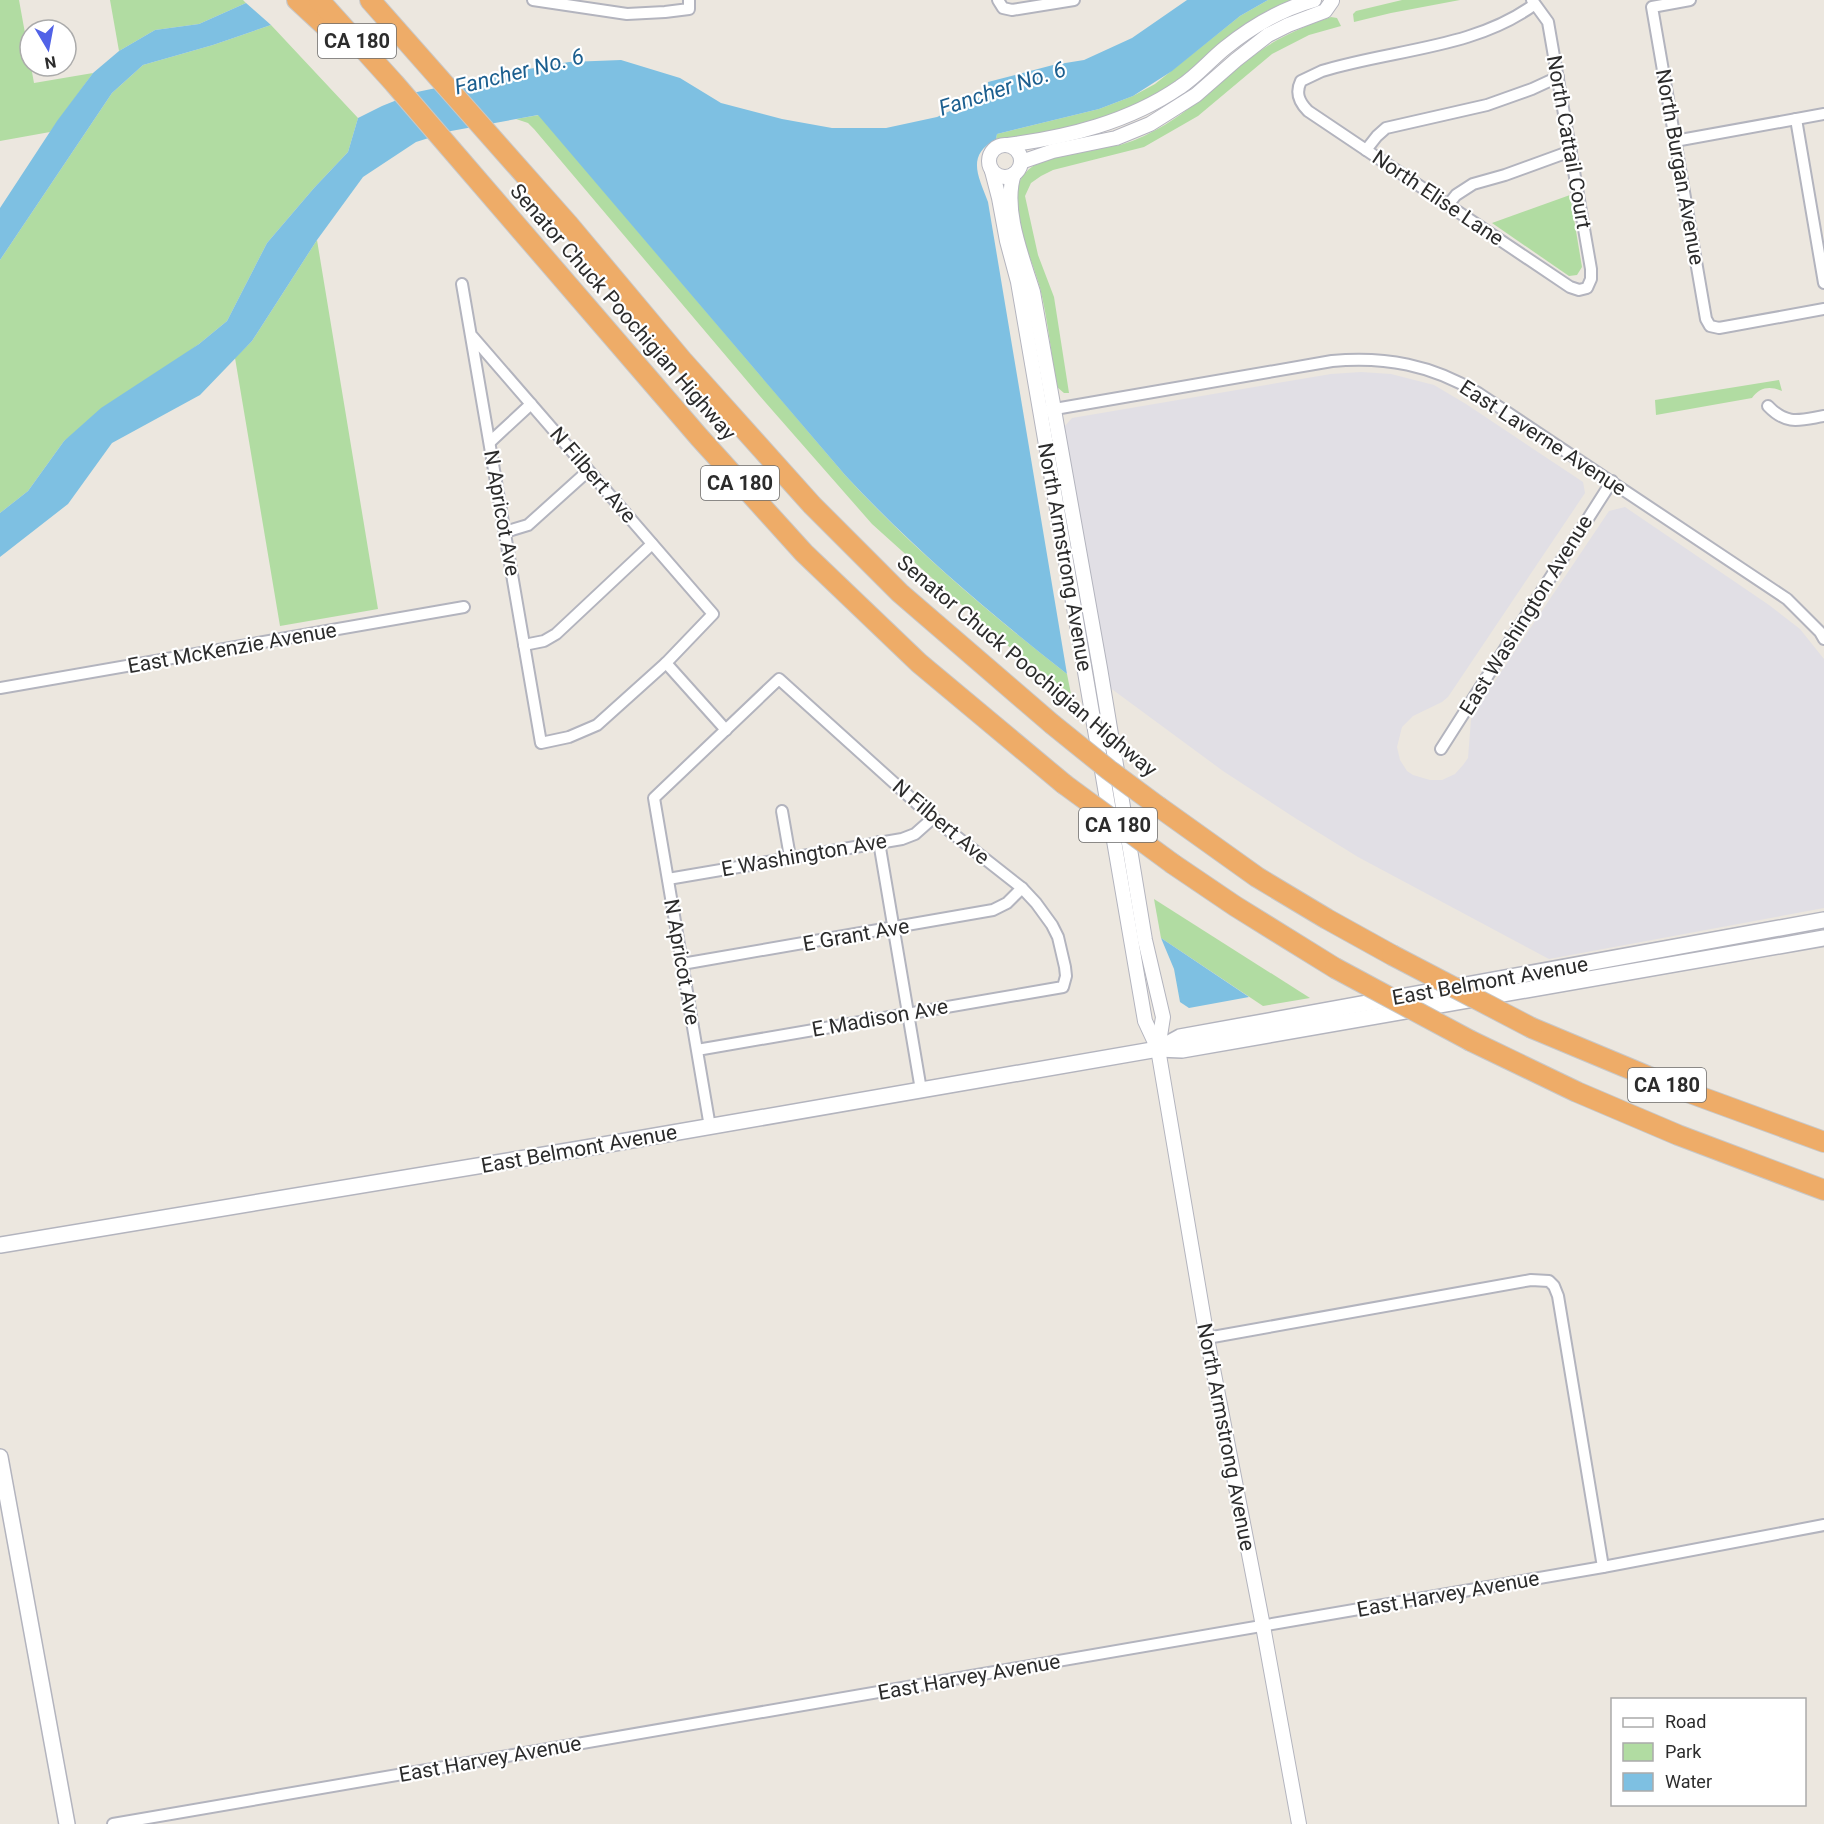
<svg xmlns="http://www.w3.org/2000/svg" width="1824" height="1824" viewBox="0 0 1824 1824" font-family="Roboto,sans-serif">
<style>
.industrial{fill:#e1dfe5}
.green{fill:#b1dca2}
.water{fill:#7ec0e2}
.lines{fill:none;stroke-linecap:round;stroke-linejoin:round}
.minor-casing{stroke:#b3b4be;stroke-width:14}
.tertiary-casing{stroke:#b3b4be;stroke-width:16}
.secondary-casing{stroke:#b3b4be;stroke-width:18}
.motorway-casing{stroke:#c8c8c8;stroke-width:22}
.minor{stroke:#fff;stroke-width:10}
.tertiary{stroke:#fff;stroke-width:14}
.secondary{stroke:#fff;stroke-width:15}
.motorway{stroke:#eeac68;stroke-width:20}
.motorway-bridge-casing{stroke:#c8c8c8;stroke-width:22;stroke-linecap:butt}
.motorway-bridge{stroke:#eeac68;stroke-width:20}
.labels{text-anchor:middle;stroke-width:4.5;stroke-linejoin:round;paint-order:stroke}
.shield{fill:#fff;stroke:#6b6b6b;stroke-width:1.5}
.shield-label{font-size:20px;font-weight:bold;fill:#2c2c2c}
.street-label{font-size:21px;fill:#2c2c2c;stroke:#fff}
.water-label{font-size:22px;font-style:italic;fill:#1c5f8f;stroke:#fff}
</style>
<rect width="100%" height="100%" fill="#ece7df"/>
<path class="industrial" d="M1361,372l30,2 43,11 32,19 117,78 2,11 -137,204 -6,5 -29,14 -11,11 -5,20 3,13 7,11 6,4 17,5h12l13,-6 8,-9 5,-7 3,-39 3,-7 135,-201 16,-4 144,98 31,24 24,30v249l-275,51 -191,-102 -63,-39 -72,-47 -114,-84 -45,-260 8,-9 259,-44z"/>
<g class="green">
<path d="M0,0h19l15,83 59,-10 -43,59 -50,9z"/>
<path d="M110,0h133l3,3 -47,21 -44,6 -36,21z"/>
<path d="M1268,0h24l-25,11 -23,14 -69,58 -40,24 -41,14 -54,13 -44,5 1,-5 102,-25 34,-13 22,-12 85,-68z"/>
<path d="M1402,0h58l-69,13 -37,9 -1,-8 3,-3z"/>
<path d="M1331,17l6,1 4,8 -32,9 -37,19 -74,62 -54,31 -91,23 -12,6 -10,7 -6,13 13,59 16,42 15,96h-5l-7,-6c-6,-33 -9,-67 -17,-99 -7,-27 -31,-75 -22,-102 11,-34 65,-35 95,-40 11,-1 25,-7 35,-12 48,-23 78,-62 121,-89 19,-12 41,-21 62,-28z"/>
<path d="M271,25l87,93 -10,34 -34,36 -47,55 -40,78 -28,23 -135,97 -36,50 -28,22v-253l112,-167 31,-28 70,-20z"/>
<path d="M539,115l306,360c67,73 144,138 222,199l4,20 -68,-52 -131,-118 -113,-129 -225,-266 -6,-6 -12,-4z"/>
<path d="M1570,195l12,72 -5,8 -8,1 -77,-53z"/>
<path d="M317,240l61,369 -98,17 -45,-268 17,-17z"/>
<path d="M1779,380l3,11c-12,-5 -22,-4 -30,7l-96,17 -1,-15z"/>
<path d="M1154,899l156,99 -47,8 -102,-68z"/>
</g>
<g class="water">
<path d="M1187,0h81l-28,16 -68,55 -39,25 -34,13 -102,25 -1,5c-30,17 -18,36 -8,63l79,472c-79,-62 -154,-126 -222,-199l-307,-360 -87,16 -35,11 -53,35 -46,63 -65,101 -52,54 -88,48 -44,61 -68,53v-44l28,-22 36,-50 37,-33 98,-64 28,-23 40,-78 47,-55 34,-36 10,-34 24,-12 35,-14 100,-21 52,-9 52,-2 59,18 41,25 61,16 50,9h54l51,-11 52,-24 -1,-11 65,-17 31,-5 48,-22z"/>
<path d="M246,3l25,22 -58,20 -70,20 -31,28 -112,167v-52l57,-87 36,-48 26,-22 36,-21 44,-6z"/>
<path d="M1161,938l88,59 -60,11 -9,-6 -6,-33z"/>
</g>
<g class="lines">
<defs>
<g id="minor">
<path d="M533,0l94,14 38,-2 24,-3v-9"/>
<path d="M998,0l5,8 9,2 62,-10"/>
<path d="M1532,0l16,22 43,247v10l-4,9 -8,2 -9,-3 -262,-176c-9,-9 -13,-18 -7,-30l21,-10c71,-22 152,-22 213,-67"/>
<path d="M1690,0l-38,7 54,312 4,7 9,2 105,-19"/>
<path d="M1796,119l28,164"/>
<path d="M1675,141l149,-27"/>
<path d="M1366,150l11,-14 9,-8 101,-23 45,-16 26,-12"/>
<path d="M1448,205l8,-10 17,-11 32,-9 66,-24"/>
<path d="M462,284l79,459 28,-6 28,-12 69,-62 47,-49 -241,-278"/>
<path d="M1768,406c19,20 32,14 56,10"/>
<path d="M1049,410l283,-49c53,-5 100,4 146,32l309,206 33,33 4,7"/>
<path d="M490,442l41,-38"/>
<path d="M505,532l23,-7 60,-54"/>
<path d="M524,645l20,-4 12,-7 96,-90"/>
<path d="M666,663l60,67"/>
<path d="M0,688l464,-81"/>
<path d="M1441,749l171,-268"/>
<path d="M782,811l8,46"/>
<path d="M879,842l42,248"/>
<path d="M668,879l234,-40 13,-5 18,-16"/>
<path d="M682,964l311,-54 14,-7 15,-15"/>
<path d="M697,1050l366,-63 3,-11 -1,-9 -7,-30 -6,-12 -16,-22 -14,-15 -89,-70 -154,-139 -125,119 56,329"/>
<path d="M1207,1338l324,-58 18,1 5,5 4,10 45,271"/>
<path d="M113,1824l1490,-257 221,-42"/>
</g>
<g id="tertiary">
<circle cx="1005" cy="161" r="16"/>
<path d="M1008,145c60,-8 121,-23 172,-58 17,-11 30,-27 45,-39 26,-21 57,-39 89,-48"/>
<path d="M1021,162l32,-11 63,-13 34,-14 46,-29 40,-35 32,-25 20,-10 37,-14 7,-10"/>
<path d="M992,171l7,27 8,43 11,41 127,739 13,28 49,289 56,288 36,198"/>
<path d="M1014,174c-12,35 9,85 19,118l67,376 45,272 18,77 -5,32"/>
</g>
<g id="secondary">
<path d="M1158,1049l22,-12 644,-117"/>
<path d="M0,1245l580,-96 578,-100 24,1 642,-112"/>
<path d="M0,1457l67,367"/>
</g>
<g id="motorway">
<path d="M297,0l42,39"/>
<path d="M319,0l75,83 305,354 105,116 115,110 145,121"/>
<path d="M370,0l199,225 113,135 130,145 88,88 152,131"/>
<path d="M1159,807l98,70 70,42 65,36"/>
<path d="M1173,864l62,42 100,62"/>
<path d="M1532,1028l139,58 153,56"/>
<path d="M1471,1041l106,51 101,43 146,55"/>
</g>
</defs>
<use href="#minor" class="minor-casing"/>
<use href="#tertiary" class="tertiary-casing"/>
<use href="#secondary" class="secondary-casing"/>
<use href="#motorway" class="motorway-casing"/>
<use href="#minor" class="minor"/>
<use href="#tertiary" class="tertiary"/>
<use href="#secondary" class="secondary"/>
<use href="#motorway" class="motorway"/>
<defs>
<g id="motorway-bridge">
<path d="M1052,724l57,46 50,37"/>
<path d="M1064,784l109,80"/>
<path d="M1392,955l140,73"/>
<path d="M1335,968l136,73"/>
</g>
</defs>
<use href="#motorway-bridge" class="motorway-bridge-casing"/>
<use href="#motorway-bridge" class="motorway-bridge"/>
</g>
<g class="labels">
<g class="shield">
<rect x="318" y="24" width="78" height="34" rx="4.5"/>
<rect x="701" y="466" width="78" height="34" rx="4.5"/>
<rect x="1079" y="808" width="78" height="34" rx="4.5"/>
<rect x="1628" y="1068" width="78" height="34" rx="4.5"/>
</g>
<g class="shield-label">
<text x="357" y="48">CA 180</text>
<text x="740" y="490">CA 180</text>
<text x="1118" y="832">CA 180</text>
<text x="1667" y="1092">CA 180</text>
</g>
<g class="street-label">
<text transform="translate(1569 142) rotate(80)" y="7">North Cattail Court</text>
<text transform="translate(1680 167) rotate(80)" y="7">North Burgan Avenue</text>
<text transform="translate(1438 198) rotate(34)" y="7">North Elise Lane</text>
<text transform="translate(623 312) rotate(49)" y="7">Senator Chuck Poochigian Highway</text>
<text transform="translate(1543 438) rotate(33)" y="7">East Laverne Avenue</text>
<text transform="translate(593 475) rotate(49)" y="7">N Filbert Ave</text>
<text transform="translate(502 513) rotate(80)" y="7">N Apricot Ave</text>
<text transform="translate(1065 557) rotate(80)" y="7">North Armstrong Avenue</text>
<text transform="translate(1526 615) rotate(-58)" y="7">East Washington Avenue</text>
<text transform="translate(232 648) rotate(-10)" y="7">East McKenzie Avenue</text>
<text transform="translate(1027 666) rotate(40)" y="7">Senator Chuck Poochigian Highway</text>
<text transform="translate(941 822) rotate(40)" y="7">N Filbert Ave</text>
<text transform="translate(804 855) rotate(-10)" y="7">E Washington Ave</text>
<text transform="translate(856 935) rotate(-10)" y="7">E Grant Ave</text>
<text transform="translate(682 962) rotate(80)" y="7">N Apricot Ave</text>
<text transform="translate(1490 981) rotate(-10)" y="7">East Belmont Avenue</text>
<text transform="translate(880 1018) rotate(-10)" y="7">E Madison Ave</text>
<text transform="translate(579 1149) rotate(-10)" y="7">East Belmont Avenue</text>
<text transform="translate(1226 1437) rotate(79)" y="7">North Armstrong Avenue</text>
<text transform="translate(1448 1594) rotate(-10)" y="7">East Harvey Avenue</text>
<text transform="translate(969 1677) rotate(-10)" y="7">East Harvey Avenue</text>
<text transform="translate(490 1759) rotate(-10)" y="7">East Harvey Avenue</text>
</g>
<g class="water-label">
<text transform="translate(519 71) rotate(-14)" y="8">Fancher No. 6</text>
<text transform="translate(1002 88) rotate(-18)" y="8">Fancher No. 6</text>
</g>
</g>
<rect x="1611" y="1698" width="195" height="108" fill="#ffffff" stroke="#ababab" stroke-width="1.5"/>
<rect x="1623" y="1718" width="30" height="9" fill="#ffffff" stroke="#ababab" stroke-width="1.5"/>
<text x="1665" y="1728" font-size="18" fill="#2c2c2c">Road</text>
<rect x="1623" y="1743" width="30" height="18" fill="#b1dca2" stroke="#ababab" stroke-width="1.5"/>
<text x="1665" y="1758" font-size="18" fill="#2c2c2c">Park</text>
<rect x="1623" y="1773" width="30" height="18" fill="#7ec0e2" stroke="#ababab" stroke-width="1.5"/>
<text x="1665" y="1788" font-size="18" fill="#2c2c2c">Water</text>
<g transform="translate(48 48) rotate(170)"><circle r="28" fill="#ffffff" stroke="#ababab" stroke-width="1.5"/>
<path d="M0-4.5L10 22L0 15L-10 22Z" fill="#5162e7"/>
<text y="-9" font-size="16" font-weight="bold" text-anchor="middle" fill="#2c2c2c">N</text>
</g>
</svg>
